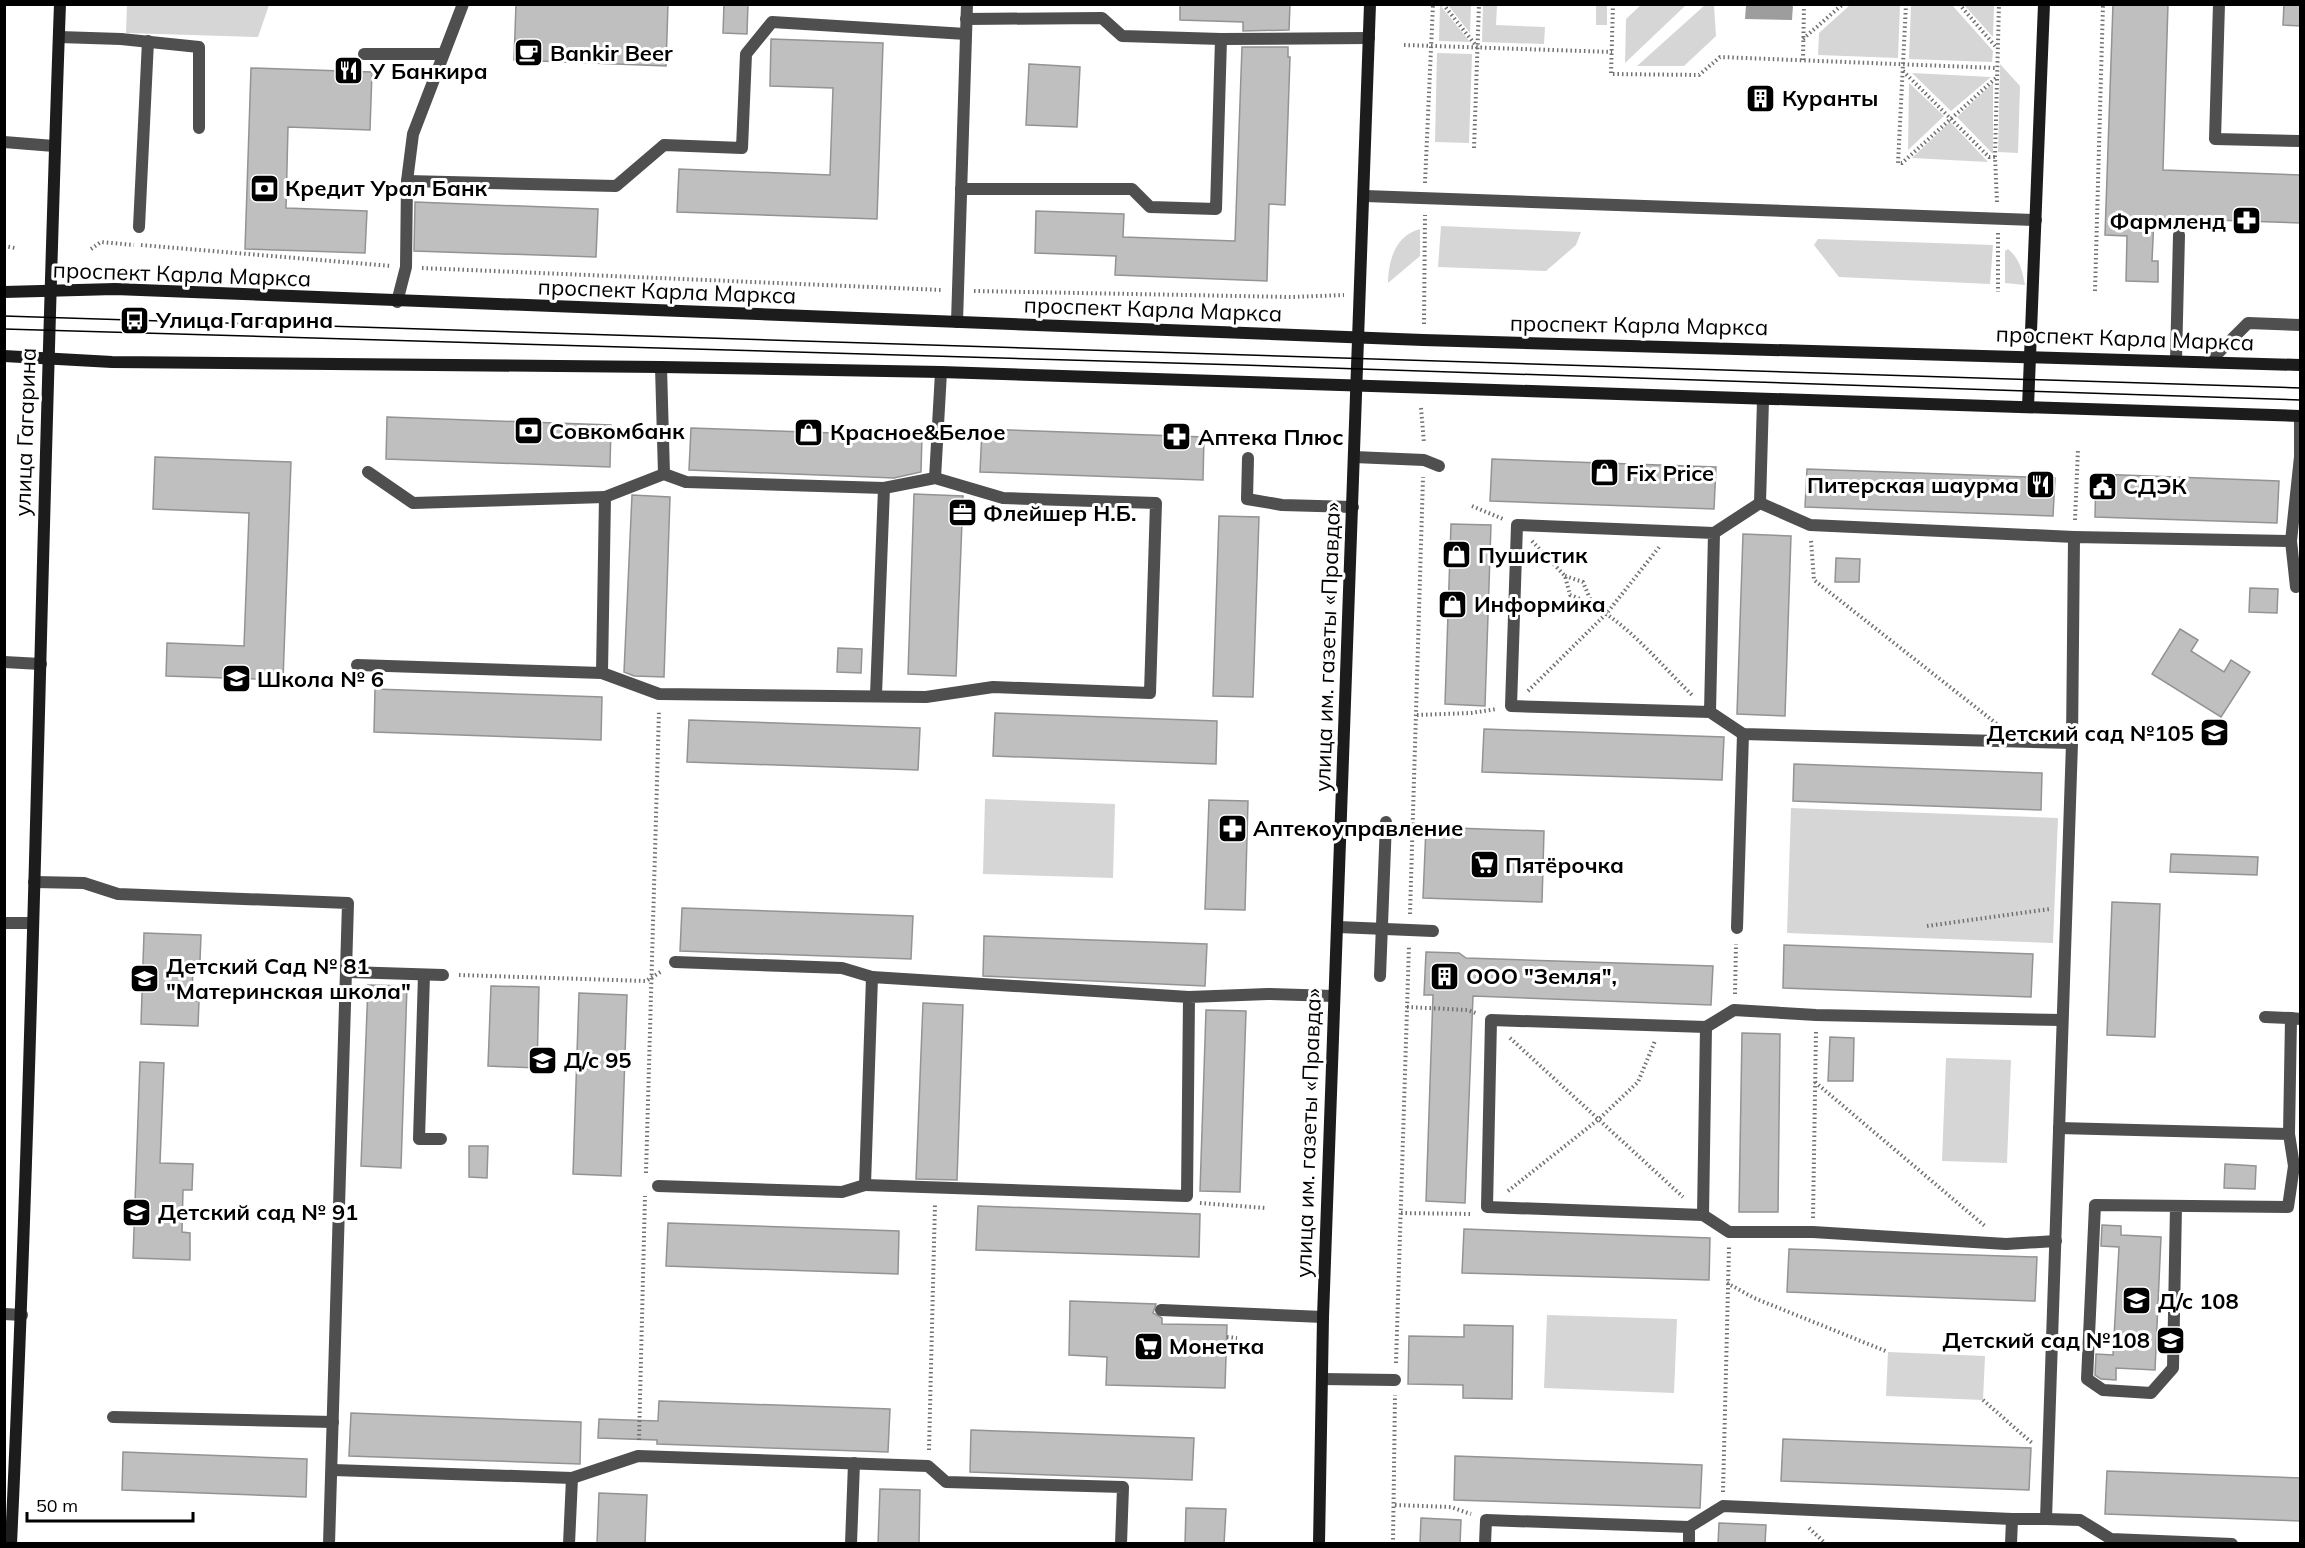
<svg xmlns="http://www.w3.org/2000/svg" width="2305" height="1548" viewBox="0 0 2305 1548" font-family="Mulish,sans-serif">
<style>
.green{fill:#d6d6d6}
.water{fill:#9d9d9d}
.building{fill:#bfbfbf;stroke:#939393;stroke-width:1.5}
.lines{fill:none;stroke-linecap:round;stroke-linejoin:round}
.path{stroke:#717171;stroke-width:4;stroke-dasharray:1.5 3;stroke-linecap:butt}
.lane{stroke:#4f4f4f;stroke-width:12}
.street{stroke:#4f4f4f;stroke-width:12}
.secondary{stroke:#1c1c1c;stroke-width:12}
.tram{stroke:#000;stroke-width:1.5}
.labels{text-anchor:middle;stroke-width:6;stroke-linejoin:round;paint-order:stroke}
.poi-label{font-size:22px;font-weight:bold;fill:#000;stroke:#fff;text-anchor:start}
.street-label{font-size:22px;fill:#000;stroke:#fff}
</style>
<rect width="100%" height="100%" fill="#fff"/>
<g class="green">
<path d="M1642,4l44,1 -61,58 1,-44z"/>
<path d="M127,5v-1l142,1 -11,32 -132,-4z"/>
<path d="M1440,5l30,37 -31,-1z"/>
<path d="M1448,5h23l-1,28z"/>
<path d="M1483,5h14l-1,20 49,2 -1,17 -62,-2z"/>
<rect x="1596" y="5" width="11" height="20"/>
<path d="M1705,5h9l2,31 -32,30h-47z"/>
<path d="M1850,5h50l-2,53 -80,-3 1,-22z"/>
<path d="M1911,5h41l41,46 -1,11 -83,-3z"/>
<path d="M1964,5h30l-1,32z"/>
<path d="M1437,53l35,1 -3,89 -34,-1z"/>
<path d="M2000,64l20,22 -2,67 -20,-1z"/>
<path d="M1912,73l79,4 -40,34z"/>
<path d="M1909,83l35,33 -36,34z"/>
<path d="M1993,83v71l-36,-37z"/>
<path d="M1950,122l38,40 -76,-4z"/>
<path d="M1441,226l140,6 -5,13 -30,26 -108,-4z"/>
<path d="M1420,229v27l-32,27c0,-23 8,-48 32,-54z"/>
<path d="M1818,239l175,6 -3,39 -151,-7 -25,-32z"/>
<path d="M2008,249c12,10 14,21 17,36l-20,-2v-32z"/>
<path d="M985,799l130,5 -2,74 -130,-4z"/>
<path d="M1791,808l267,10 -5,125 -266,-10z"/>
<path d="M1946,1058l65,2 -4,103 -65,-2z"/>
<path d="M1547,1315l130,4 -3,74 -130,-5z"/>
<path d="M1888,1352l97,4 -2,44 -97,-4z"/>
</g>
<path class="water" d="M1746,5h47l-1,15 -47,-1z"/>
<g class="building">
<path d="M516,4h152l-2,62 -152,-6z"/>
<path d="M724,4h24l-1,30 -24,-1z"/>
<path d="M1180,4h110l-1,26 -46,1v-9l-63,-2z"/>
<path d="M2113,4h55l-5,166 138,5v48l-147,-5 -2,43h6v21l-32,-1 1,-45 -22,-1z"/>
<path d="M2284,4h17v22l-18,-1z"/>
<path d="M771,39l112,4 -6,176 -200,-7 2,-43 151,6 3,-87 -63,-2z"/>
<path d="M1242,47h46v10h2l-5,148 -16,-1 -2,77 -152,-6 1,-19 -81,-3 1,-42 88,3 -1,23 112,4z"/>
<path d="M1029,64l51,3 -3,60 -51,-2z"/>
<path d="M251,68l121,4 -2,58 -82,-3 -2,81 81,3 -2,42 -120,-4z"/>
<path d="M415,202l183,7 -2,48 -182,-6z"/>
<path d="M387,417l224,8 -1,42 -224,-8z"/>
<path d="M691,428l231,8 -1,36 -27,6 -205,-8z"/>
<path d="M982,429l222,8 -1,43 -223,-8z"/>
<path d="M155,457l136,5 -8,218 -117,-4 1,-33 77,3 5,-133 -96,-4z"/>
<path d="M1492,459l224,8 -2,42 -224,-8z"/>
<path d="M1807,469l248,9 -2,38 -248,-9z"/>
<path d="M2096,474l183,7 -2,42 -182,-6z"/>
<path d="M914,494l49,2 -7,180 -48,-2z"/>
<path d="M632,495l38,2 -6,180 -30,-1 -10,-4z"/>
<path d="M1219,516l40,1 -6,180 -40,-1z"/>
<path d="M1451,524l40,1 -6,181 -40,-2z"/>
<path d="M1743,534l48,2 -6,180 -48,-2z"/>
<path d="M1836,558l24,1 -1,23h-24z"/>
<path d="M2250,588l28,1 -1,24 -28,-1z"/>
<path d="M2180,629l18,11 -7,11 33,21 7,-12 19,12 -29,45 -69,-43z"/>
<path d="M838,648l24,1 -1,24 -24,-1z"/>
<path d="M375,689l227,8 -1,43 -227,-8z"/>
<path d="M995,713l222,8 -1,43 -223,-8z"/>
<path d="M689,720l231,8 -2,42 -231,-8z"/>
<path d="M1484,729l240,8 -2,43 -240,-8z"/>
<path d="M1794,764l248,9 -1,37 -248,-9z"/>
<path d="M1209,800l39,1 -3,109 -40,-1z"/>
<path d="M1426,827l118,4 -2,71 -119,-4z"/>
<path d="M2171,854l87,3 -1,18 -87,-3z"/>
<path d="M2112,902l48,2 -5,133 -48,-2z"/>
<path d="M682,908l231,8 -2,43 -231,-8z"/>
<path d="M144,933l57,2 -1,26h-7l-1,40h7l-1,25 -57,-2z"/>
<path d="M984,936l223,8 -2,42 -222,-10z"/>
<path d="M1784,945l249,9 -2,43 -248,-9z"/>
<path d="M1426,952l33,1 7,5 247,8 -2,39 -238,-9 -8,207 -39,-2 7,-206h-9z"/>
<path d="M368,985l39,1 -6,182 -40,-2z"/>
<path d="M491,986l48,1 -2,81 -49,-2z"/>
<path d="M579,993l48,2 -6,181 -48,-2z"/>
<path d="M923,1003l40,2 -6,175 -41,-1z"/>
<path d="M1206,1010l40,1 -6,181 -40,-1z"/>
<path d="M1742,1033l38,1 -2,178h-39z"/>
<path d="M1830,1037l24,1 -1,43h-25z"/>
<path d="M140,1062l24,1 -4,100 33,1 -1,26h-9l-1,42 8,1v27l-57,-2z"/>
<path d="M469,1146h19l-1,32 -18,-1z"/>
<path d="M2225,1164l31,2 -1,23 -31,-1z"/>
<path d="M978,1206l222,8 -1,43 -223,-7z"/>
<path d="M668,1223l231,8 -1,43 -232,-8z"/>
<path d="M2102,1225l19,1v9l40,2 -6,133 -39,-2v12l-15,-1 -6,-4 1,-21 17,1 6,-108 -18,-1z"/>
<path d="M1464,1229l246,9 -1,42 -247,-7z"/>
<path d="M1789,1249l248,8 -2,44 -248,-9z"/>
<path d="M1070,1301l86,3 -3,9 9,5v6l65,1 -2,63 -119,-3 1,-28 -38,-2z"/>
<path d="M1464,1325l49,1 -1,73 -49,-1v-13l-55,-1 1,-48 55,1z"/>
<path d="M659,1401l231,8 -2,43 -231,-8v-4l-59,-2 1,-19 59,2z"/>
<path d="M351,1413l230,9 -1,42 -231,-8z"/>
<path d="M971,1430l223,8 -2,42 -222,-8z"/>
<path d="M1783,1439l248,9 -2,42 -248,-9z"/>
<path d="M123,1452l184,7 -1,38 -184,-7z"/>
<path d="M1455,1456l247,9 -2,43 -246,-8z"/>
<path d="M2107,1471l194,7v43l-196,-7z"/>
<path d="M880,1489l40,1 -1,54h-41z"/>
<path d="M599,1493l48,2 -2,49h-48z"/>
<path d="M1186,1508l40,1 -2,35h-39z"/>
<path d="M1421,1518l40,2 -1,24h-40z"/>
<path d="M1719,1523l47,2 -1,19h-47z"/>
</g>
<g class="lines">
<g class="path">
<path d="M1443,4l34,43"/>
<path d="M1613,4l-2,70 88,1 21,-18 276,11"/>
<path d="M1906,4l-8,159h4l95,-86"/>
<path d="M1959,4l37,43"/>
<path d="M1803,39l40,-35"/>
<path d="M1404,45l208,7"/>
<path d="M1803,60l1,-56"/>
<path d="M1903,71l86,86h6"/>
<path d="M1474,148l5,-144"/>
<path d="M1425,183l8,-179"/>
<path d="M1997,202l-2,-45 4,-153"/>
<path d="M1998,233v59"/>
<path d="M141,245l250,21"/>
<path d="M4,246l11,2"/>
<path d="M91,249l10,-7 33,3"/>
<path d="M422,268l520,22"/>
<path d="M974,291l317,6 53,-2"/>
<path d="M2095,291l8,-287"/>
<path d="M1424,324l1,-109"/>
<path d="M1421,408l3,35"/>
<path d="M1472,506l31,13"/>
<path d="M2075,520l3,-71"/>
<path d="M1532,541l33,35 5,19c49,17 85,64 122,100"/>
<path d="M1811,541l3,39 183,144"/>
<path d="M1565,576l18,6 8,19"/>
<path d="M1528,691l79,-78 53,-67"/>
<path d="M1417,715l54,-2 26,-4"/>
<path d="M1410,914l13,-437"/>
<path d="M1927,926l123,-17"/>
<path d="M459,975l187,6 16,-10"/>
<path d="M1735,994l1,-50"/>
<path d="M1407,1007l61,3 10,4"/>
<path d="M1510,1038l173,159"/>
<path d="M1815,1082l171,145"/>
<path d="M646,1173l13,-463"/>
<path d="M1508,1191l91,-72 39,-37 17,-41"/>
<path d="M1200,1203l65,5"/>
<path d="M1401,1213l71,1"/>
<path d="M1813,1218l3,-188"/>
<path d="M1727,1283l27,15 134,54"/>
<path d="M1227,1337l10,1"/>
<path d="M1396,1363l13,-418"/>
<path d="M1983,1400l49,43"/>
<path d="M639,1440l6,-244"/>
<path d="M929,1450l6,-247"/>
<path d="M1723,1492l6,-245"/>
<path d="M1395,1505l56,2 20,7"/>
<path d="M1809,1528l17,16"/>
<path d="M1393,1544l2,-149"/>
</g>
<g class="lane">
<path d="M2219,4l-4,135 85,2"/>
<path d="M966,19l136,-1 20,18 99,3"/>
<path d="M59,37l62,2 78,8v81"/>
<path d="M364,54h79"/>
<path d="M4,142l50,4"/>
<path d="M407,181l209,5 48,-41 78,3 4,-94 26,-32 194,12"/>
<path d="M961,189h171l18,18 66,2 5,-170 148,-1"/>
<path d="M1365,196l671,24"/>
<path d="M139,227l9,-186"/>
<path d="M397,302l9,-35 1,-86 6,-47 50,-130"/>
<path d="M957,322l10,-318"/>
<path d="M2176,361l3,-126"/>
<path d="M2209,362l39,-39 52,2"/>
<path d="M661,367l3,107 -59,23 -3,176 57,21 267,3 67,-10 157,6 6,-190 -153,-5 -68,-20 -51,10 -198,-6 -22,-8"/>
<path d="M1354,457l70,3 15,6"/>
<path d="M1248,458l-1,41 35,6 71,2"/>
<path d="M368,472l45,31 192,-6"/>
<path d="M935,478l6,-106"/>
<path d="M1760,503l3,-103"/>
<path d="M1714,533l46,-30 50,22 264,12"/>
<path d="M2291,541l5,46"/>
<path d="M4,662l37,2"/>
<path d="M357,665l245,8"/>
<path d="M876,695l8,-207"/>
<path d="M1710,712l4,-179 -197,-8 -6,181 199,6 33,22 329,9"/>
<path d="M34,882l50,1 34,11 230,9 -19,641"/>
<path d="M4,923h28"/>
<path d="M1338,927l95,4"/>
<path d="M1737,928l6,-194"/>
<path d="M675,962l167,6 30,9"/>
<path d="M348,972l95,3"/>
<path d="M424,975l-5,164h22"/>
<path d="M1380,976l6,-154"/>
<path d="M1189,997l-2,199 -322,-11 7,-208 317,20 79,-3 66,2"/>
<path d="M2265,1017l26,1"/>
<path d="M2059,1128l230,6 5,32h6"/>
<path d="M2289,1134l2,-116 9,1"/>
<path d="M658,1186l184,6 23,-7"/>
<path d="M2176,1206l-3,162 -22,25 -48,-3 -16,-11 8,-174 193,2 6,-41"/>
<path d="M1703,1215l3,-188"/>
<path d="M2056,1241l-50,3 -193,-12h-84l-26,-17 -216,-8 4,-187 215,7 28,-17 82,5 246,5"/>
<path d="M1161,1310l162,7"/>
<path d="M1322,1379l73,1"/>
<path d="M113,1417l220,5"/>
<path d="M333,1470l239,8 66,-22 290,10 18,16 177,5 -2,57"/>
<path d="M569,1544l3,-66"/>
<path d="M851,1544l3,-81"/>
<path d="M1485,1544l1,-24 203,7"/>
<path d="M1689,1544v-17l34,-21 289,13"/>
<path d="M2011,1544l1,-25h34"/>
<path d="M2232,1544l-121,-5 -31,-19 -34,-1 26,-776 2,-206 217,4 9,-84v-41"/>
</g>
<path class="street" d="M4,1314l18,1"/>
<g class="secondary">
<path d="M4,292l111,-3 1308,51 877,25"/>
<path d="M4,356l108,6 549,5 280,5 1359,44"/>
<path d="M2028,407l16,-403"/>
<path d="M11,1544c24,-513 30,-1027 49,-1540"/>
<path d="M1319,1544l4,-227 47,-1313"/>
</g>
<g class="tram">
<path d="M4,316l2296,72"/>
<path d="M4,329l1238,36 1058,35"/>
</g>
</g>
<defs>
<symbol id="cafe-square" viewBox="-11 -11 22 22"><rect x="-9" y="-9" width="18" height="18" rx="4" fill="#000" stroke="#fff"/><path d="M-5.5-4.5H6V0H3Q3 3.5 0 3.5H-2.5Q-5.5 3.5-5.5 0ZM3-3.2v2h1.7v-2ZM-6 4.5H4V6H-6Z" fill="#fff"/></symbol>
<symbol id="restaurant-square" viewBox="-11 -11 22 22"><rect x="-9" y="-9" width="18" height="18" rx="4" fill="#000" stroke="#fff"/><path d="M-5-6h1v4h1v-4h1v4h1v-4h1v5L-1.5 .5V6h-2V.5L-5-1ZM5-6V6H3V1.5H1.5Q1.5-4 5-6Z" fill="#fff"/></symbol>
<symbol id="building-square" viewBox="-11 -11 22 22"><rect x="-9" y="-9" width="18" height="18" rx="4" fill="#000" stroke="#fff"/><path d="M-4-6H4V6H1V3H-1V6H-4ZM-2.5-4.3h1.7v1.8h-1.7ZM.8-4.3h1.7v1.8H.8ZM-2.5-1h1.7V.8h-1.7ZM.8-1h1.7V.8H.8Z" fill="#fff"/></symbol>
<symbol id="bank-square" viewBox="-11 -11 22 22"><rect x="-9" y="-9" width="18" height="18" rx="4" fill="#000" stroke="#fff"/><path d="M-6-4H6V4H-6ZM0-2.3a2.3 2.3 0 1 0 0 4.6a2.3 2.3 0 1 0 0-4.6Z" fill="#fff"/></symbol>
<symbol id="pharmacy-square" viewBox="-11 -11 22 22"><rect x="-9" y="-9" width="18" height="18" rx="4" fill="#000" stroke="#fff"/><path d="M-2-6h4v4h4v4h-4v4h-4v-4h-4v-4h4Z" fill="#fff"/></symbol>
<symbol id="bus-square" viewBox="-11 -11 22 22"><rect x="-9" y="-9" width="18" height="18" rx="4" fill="#000" stroke="#fff"/><path d="M-5-6H5V4H4V6H2V4H-2V6H-4V4H-5ZM-3.5-4V0h7V-4ZM-3.5 1.2v1.5H-2V1.2ZM2 1.2v1.5H3.5V1.2Z" fill="#fff"/></symbol>
<symbol id="shop-square" viewBox="-11 -11 22 22"><rect x="-9" y="-9" width="18" height="18" rx="4" fill="#000" stroke="#fff"/><path d="M-5-2.5h2.3a2.7 3.5 0 0 1 5.4 0H5L5.5 6h-11ZM-1.5-2.5h3a1.5 2.3 0 0 0-3 0Z" fill="#fff"/></symbol>
<symbol id="civic-square" viewBox="-11 -11 22 22"><rect x="-9" y="-9" width="18" height="18" rx="4" fill="#000" stroke="#fff"/><path d="M-.6-6.5H3V-4.5H.6V-3L4-1V1h2V6H-6V1h2V-1L-.6-3ZM-1.2 2.5V6h2.4V2.5Z" fill="#fff"/></symbol>
<symbol id="office-square" viewBox="-11 -11 22 22"><rect x="-9" y="-9" width="18" height="18" rx="4" fill="#000" stroke="#fff"/><path d="M-6-3h4V-5.5h4V-3h4V5H-6ZM-1-4.5V-3h2v-1.5ZM-6 0V1H6V0Z" fill="#fff"/></symbol>
<symbol id="school-square" viewBox="-11 -11 22 22"><rect x="-9" y="-9" width="18" height="18" rx="4" fill="#000" stroke="#fff"/><path d="M0-5L7-2L0 1L-7-2ZM-4 1L0 2.5L4 1V4Q0 6-4 4Z" fill="#fff"/></symbol>
<symbol id="supermarket-square" viewBox="-11 -11 22 22"><rect x="-9" y="-9" width="18" height="18" rx="4" fill="#000" stroke="#fff"/><path d="M-6-5.5h2.5l.6 2H6L4.5 2H-2.5L-4.4-4H-6ZM-1.5 3.2a1.3 1.3 0 1 0 .1 0ZM3 3.2a1.3 1.3 0 1 0 .1 0Z" fill="#fff"/></symbol>
</defs>
<g fill-rule="evenodd">
<use href="#cafe-square" x="512" y="36" width="33" height="33"/>
<use href="#restaurant-square" x="332" y="54" width="33" height="33"/>
<use href="#building-square" x="1744" y="82" width="33" height="33"/>
<use href="#bank-square" x="248" y="172" width="33" height="33"/>
<use href="#pharmacy-square" x="2230" y="204" width="33" height="33"/>
<use href="#bus-square" x="118" y="304" width="33" height="33"/>
<use href="#bank-square" x="512" y="414" width="33" height="33"/>
<use href="#shop-square" x="792" y="416" width="33" height="33"/>
<use href="#pharmacy-square" x="1160" y="420" width="33" height="33"/>
<use href="#shop-square" x="1588" y="456" width="33" height="33"/>
<use href="#restaurant-square" x="2024" y="468" width="33" height="33"/>
<use href="#civic-square" x="2086" y="470" width="33" height="33"/>
<use href="#office-square" x="946" y="496" width="33" height="33"/>
<use href="#shop-square" x="1440" y="538" width="33" height="33"/>
<use href="#shop-square" x="1436" y="588" width="33" height="33"/>
<use href="#school-square" x="220" y="662" width="33" height="33"/>
<use href="#school-square" x="2198" y="716" width="33" height="33"/>
<use href="#pharmacy-square" x="1216" y="812" width="33" height="33"/>
<use href="#supermarket-square" x="1468" y="848" width="33" height="33"/>
<use href="#building-square" x="1428" y="960" width="33" height="33"/>
<use href="#school-square" x="128" y="962" width="33" height="33"/>
<use href="#school-square" x="526" y="1044" width="33" height="33"/>
<use href="#school-square" x="120" y="1196" width="33" height="33"/>
<use href="#school-square" x="2120" y="1284" width="33" height="33"/>
<use href="#school-square" x="2154" y="1324" width="33" height="33"/>
<use href="#supermarket-square" x="1132" y="1330" width="33" height="33"/>
</g>
<g class="labels">
<g class="poi-label">
<text x="550" y="61">Bankir Beer</text>
<text x="370" y="79">У Банкира</text>
<text x="1782" y="106">Куранты</text>
<text x="285" y="196">Кредит Урал Банк</text>
<text x="2226" y="229" text-anchor="end">Фармленд</text>
<text x="156" y="328">Улица Гагарина</text>
<text x="549" y="439">Совкомбанк</text>
<text x="830" y="440">Красное&amp;Белое</text>
<text x="1198" y="445">Аптека Плюс</text>
<text x="1626" y="481">Fix Price</text>
<text x="2019" y="493" text-anchor="end">Питерская шаурма</text>
<text x="2123" y="494">СДЭК</text>
<text x="983" y="521">Флейшер Н.Б.</text>
<text x="1478" y="563">Пушистик</text>
<text x="1474" y="612">Информика</text>
<text x="257" y="687">Школа № 6</text>
<text x="2194" y="741" text-anchor="end">Детский сад №105</text>
<text x="1253" y="836">Аптекоуправление</text>
<text x="1505" y="873">Пятёрочка</text>
<text x="166" y="974">Детский Сад № 81<tspan x="166" dy="25">"Материнская школа"</tspan></text>
<text x="1466" y="984">ООО "Земля",</text>
<text x="564" y="1068">Д/с 95</text>
<text x="158" y="1220">Детский сад № 91</text>
<text x="2158" y="1309">Д/с 108</text>
<text x="2150" y="1348" text-anchor="end">Детский сад №108</text>
<text x="1169" y="1354">Монетка</text>
</g>
<g class="street-label">
<text transform="translate(182 274) rotate(2)" y="8">проспект Карла Маркса</text>
<text transform="translate(667 291) rotate(2)" y="8">проспект Карла Маркса</text>
<text transform="translate(1153 309) rotate(2)" y="8">проспект Карла Маркса</text>
<text transform="translate(1639 325) rotate(1)" y="8">проспект Карла Маркса</text>
<text transform="translate(2125 338) rotate(2)" y="8">проспект Карла Маркса</text>
<text transform="translate(25 432) rotate(-88)" y="8">улица Гагарина</text>
<text transform="translate(1327 647) rotate(-88)" y="8">улица им. газеты «Правда»</text>
<text transform="translate(1308 1133) rotate(-88)" y="8">улица им. газеты «Правда»</text>
</g>
</g>
<rect width="2305" height="1548" fill="none" stroke="#000000" stroke-width="12"/>
<path d="M27 1512v9h166v-9" fill="none" stroke="#000000" stroke-width="3"/>
<text x="36" y="1512" font-size="18" fill="#000000" stroke="#ffffff" stroke-width="4.5" paint-order="stroke">50 m</text>
</svg>
